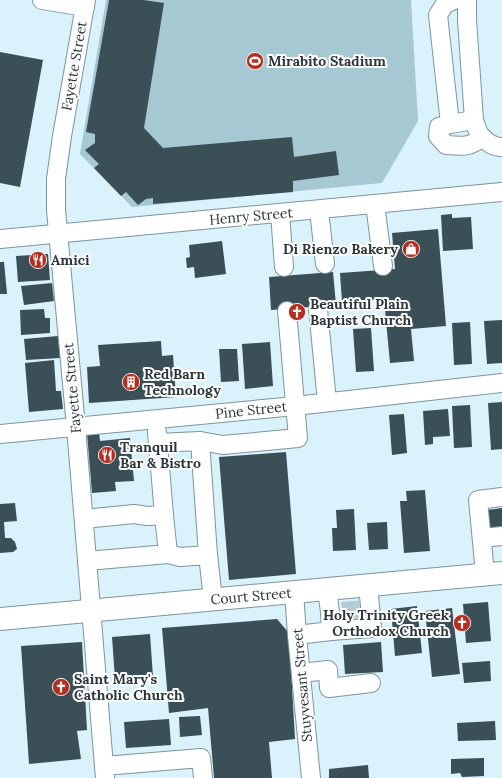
<svg xmlns="http://www.w3.org/2000/svg" width="502" height="778" viewBox="0 0 502 778" font-family="Lora,serif">
<style>
.green{fill:#a6c8d3}
.building{fill:#3a4f56}
.lines{fill:none;stroke-linecap:round;stroke-linejoin:round}
.minor-tunnel{stroke:#b6ccd4;stroke-width:18;stroke-dasharray:18 9;stroke-linecap:butt}
.minor-casing{stroke:#7d959c;stroke-width:20}
.major-casing{stroke:#7d959c;stroke-width:24}
.minor{stroke:#fff;stroke-width:18}
.major{stroke:#fff;stroke-width:22}
.labels{text-anchor:middle;stroke-width:4;stroke-linejoin:round;paint-order:stroke}
.poi-label{font-size:14px;font-weight:bold;fill:#2c3639;stroke:#fff;text-anchor:start}
.street-label{font-size:14px;fill:#2c3639;stroke:#fff}
</style>
<rect width="100%" height="100%" fill="#d9f2fb"/>
<path class="green" d="M106,0h305l7,121 -36,62 -250,24 -52,-53z"/>
<g class="building">
<path d="M109,0h34l21,3 -20,125 19,20 129,-11 2,20 42,-6 3,24 -46,6v11l-140,12v-6l-7,1 -8,6 -12,-13 -5,4 -27,-28 5,-4 -14,-14 10,-7v-9l-9,-2z"/>
<path d="M0,52l43,8 -23,127 -20,-4z"/>
<path d="M452,214v4l19,-1 2,32 -30,2 -2,-36z"/>
<path d="M438,229l8,97 -35,3 3,32 -24,2 -6,-64 -42,3 -2,-29 55,-4 -3,-36z"/>
<path d="M222,241l4,33 -31,4 -1,-11 -7,1 -1,-10 4,-1 -1,-12z"/>
<path d="M48,254l2,26 -32,2 -2,-26z"/>
<path d="M0,262h4l3,32h-7z"/>
<path d="M333,272l3,33 -65,5 -2,-33z"/>
<path d="M52,283l2,18 -30,4 -3,-19z"/>
<path d="M44,309l1,9h5v15l-29,2 -1,-25z"/>
<path d="M502,320v43l-15,1 -3,-43z"/>
<path d="M470,322l2,42 -18,1 -2,-42z"/>
<path d="M371,328l3,43 -18,1 -3,-43z"/>
<path d="M58,336l2,22 -34,2 -2,-21z"/>
<path d="M161,341l1,15 11,-1 3,42 -87,6 -2,-36 13,-1 -2,-21z"/>
<path d="M270,342l3,44 -28,3 -3,-45z"/>
<path d="M219,349h18l2,32 -18,1z"/>
<path d="M54,360l2,31h5l2,18 -34,3 -4,-49z"/>
<path d="M502,402v47l-11,1 -3,-47z"/>
<path d="M470,405l2,42 -18,1 -2,-42z"/>
<path d="M448,409l2,27 -17,1v7l-8,1 -2,-34z"/>
<path d="M404,414l3,39 -15,2 -3,-40z"/>
<path d="M99,432l1,9 30,-3 4,43 -19,1 1,9 -24,2 -5,-60z"/>
<path d="M286,452l10,122 -67,6 -10,-123z"/>
<path d="M425,490l5,61 -26,2 -4,-52h7l-1,-10z"/>
<path d="M15,503l2,18 -13,1 1,16h6l4,4 2,7 -4,3 -13,1v-49z"/>
<path d="M502,508v24l-11,1 -4,-23z"/>
<path d="M354,509l2,41 -23,1 -1,-23h5l-1,-18z"/>
<path d="M387,522l1,27 -19,1 -2,-27z"/>
<path d="M488,602l3,39 -25,2 -3,-39z"/>
<path d="M417,606l5,47 -27,3 -4,-47z"/>
<path d="M452,608l8,66 -28,3 -7,-66z"/>
<path d="M277,619l12,14 6,106 -26,3 3,36h-58l-6,-70 -39,5 -7,-85z"/>
<path d="M150,634l3,43 -38,2 -3,-42z"/>
<path d="M82,642l5,88 -10,1 4,28 -52,5 -8,-118z"/>
<path d="M381,642l2,30 -38,2 -2,-29z"/>
<path d="M490,661l1,20 -27,2 -2,-20z"/>
<path d="M200,716l2,19 -22,2 -1,-20z"/>
<path d="M169,719l2,26 -45,3 -2,-26z"/>
<path d="M495,721l1,19 -38,1 -1,-18z"/>
<path d="M484,758v18l-22,1 -2,-4 -9,1v-15z"/>
<path d="M368,765l1,13h-40v-9z"/>
</g>
<g class="lines">
<path class="minor-tunnel" d="M342,611l22,-2"/>
<defs>
<g id="minor">
<path d="M42,0l43,7"/>
<path d="M86,0l-24,136 -6,43v31l20,217 29,351"/>
<path d="M454,0l-9,4 -7,11 12,109 24,-4"/>
<path d="M467,0v20l7,100c2,5 3,12 7,16 5,6 13,11 21,11"/>
<path d="M450,124l-11,3 -1,9 8,9c14,1 25,3 36,-8"/>
<path d="M375,204l8,62"/>
<path d="M319,210l6,54"/>
<path d="M280,213l4,54"/>
<path d="M0,239l502,-47"/>
<path d="M318,309l9,93"/>
<path d="M157,432l7,83"/>
<path d="M0,434l295,-28 207,-23"/>
<path d="M200,441l23,4 75,-7 -11,-127"/>
<path d="M158,443l42,-2 8,114"/>
<path d="M84,519l50,-5 13,2 17,-1 4,39 -81,7"/>
<path d="M482,538l20,-2"/>
<path d="M168,554l12,3 28,-2 5,44"/>
<path d="M485,574l-7,-74 24,-3"/>
<path d="M294,592l3,43 14,143"/>
<path d="M331,631l41,-3 -4,-43"/>
<path d="M297,635l34,-4 -1,-19 -3,-23"/>
<path d="M301,673l27,-3 1,18 42,-5"/>
<path d="M104,766l97,-8 2,20"/>
</g>
<path id="major" d="M0,619l502,-46"/>
</defs>
<use href="#minor" class="minor-casing"/>
<use href="#major" class="major-casing"/>
<use href="#minor" class="minor"/>
<use href="#major" class="major"/>
</g>
<defs>
<symbol id="stadium-disc" viewBox="-11 -11 22 22"><circle r="9.5" fill="#ba2d1d" stroke="#fff"/><path d="M0-5a6.5 5 0 1 0 0 10a6.5 5 0 1 0 0-10ZM-3.5-1.8h7v3.6h-7Z" fill="#fff"/></symbol>
<symbol id="shop-disc" viewBox="-11 -11 22 22"><circle r="9.5" fill="#ba2d1d" stroke="#fff"/><path d="M-5-2.5h2.3a2.7 3.5 0 0 1 5.4 0H5L5.5 6h-11ZM-1.5-2.5h3a1.5 2.3 0 0 0-3 0Z" fill="#fff"/></symbol>
<symbol id="restaurant-disc" viewBox="-11 -11 22 22"><circle r="9.5" fill="#ba2d1d" stroke="#fff"/><path d="M-5-6h1v4h1v-4h1v4h1v-4h1v5L-1.5 .5V6h-2V.5L-5-1ZM5-6V6H3V1.5H1.5Q1.5-4 5-6Z" fill="#fff"/></symbol>
<symbol id="church-disc" viewBox="-11 -11 22 22"><circle r="9.5" fill="#ba2d1d" stroke="#fff"/><path d="M-1.2-6h2.4v3.5h3.3v2.4h-3.3V6h-2.4V-.1h-3.3v-2.4h3.3Z" fill="#fff"/></symbol>
<symbol id="building-disc" viewBox="-11 -11 22 22"><circle r="9.5" fill="#ba2d1d" stroke="#fff"/><path d="M-4-6H4V6H1V3H-1V6H-4ZM-2.5-4.3h1.7v1.8h-1.7ZM.8-4.3h1.7v1.8H.8ZM-2.5-1h1.7V.8h-1.7ZM.8-1h1.7V.8H.8Z" fill="#fff"/></symbol>
</defs>
<g fill-rule="evenodd">
<use href="#stadium-disc" x="245" y="51" width="20" height="20"/>
<use href="#shop-disc" x="401" y="239" width="20" height="20"/>
<use href="#restaurant-disc" x="28" y="250" width="20" height="20"/>
<use href="#church-disc" x="287" y="302" width="20" height="20"/>
<use href="#building-disc" x="121" y="372" width="20" height="20"/>
<use href="#restaurant-disc" x="97" y="445" width="20" height="20"/>
<use href="#church-disc" x="452" y="613" width="20" height="20"/>
<use href="#church-disc" x="51" y="677" width="20" height="20"/>
</g>
<g class="labels">
<g class="poi-label">
<text x="268" y="66">Mirabito Stadium</text>
<text x="398" y="254" text-anchor="end">Di Rienzo Bakery</text>
<text x="51" y="265">Amici</text>
<text x="310" y="309">Beautiful Plain<tspan x="310" dy="16">Baptist Church</tspan></text>
<text x="144" y="379">Red Barn<tspan x="144" dy="16">Technology</tspan></text>
<text x="120" y="452">Tranquil<tspan x="120" dy="16">Bar &amp; Bistro</tspan></text>
<text x="449" y="620" text-anchor="end">Holy Trinity Greek<tspan x="449" dy="16">Orthodox Church</tspan></text>
<text x="74" y="684">Saint Mary's<tspan x="74" dy="16">Catholic Church</tspan></text>
</g>
<g class="street-label">
<text transform="translate(74 66) rotate(-80)" y="5">Fayette Street</text>
<text transform="translate(251 216) rotate(-5)" y="5">Henry Street</text>
<text transform="translate(72 388) rotate(-95)" y="5">Fayette Street</text>
<text transform="translate(251 410) rotate(-6)" y="5">Pine Street</text>
<text transform="translate(251 596) rotate(-5)" y="5">Court Street</text>
<text transform="translate(302 685) rotate(-95)" y="5">Stuyvesant Street</text>
</g>
</g>
</svg>
